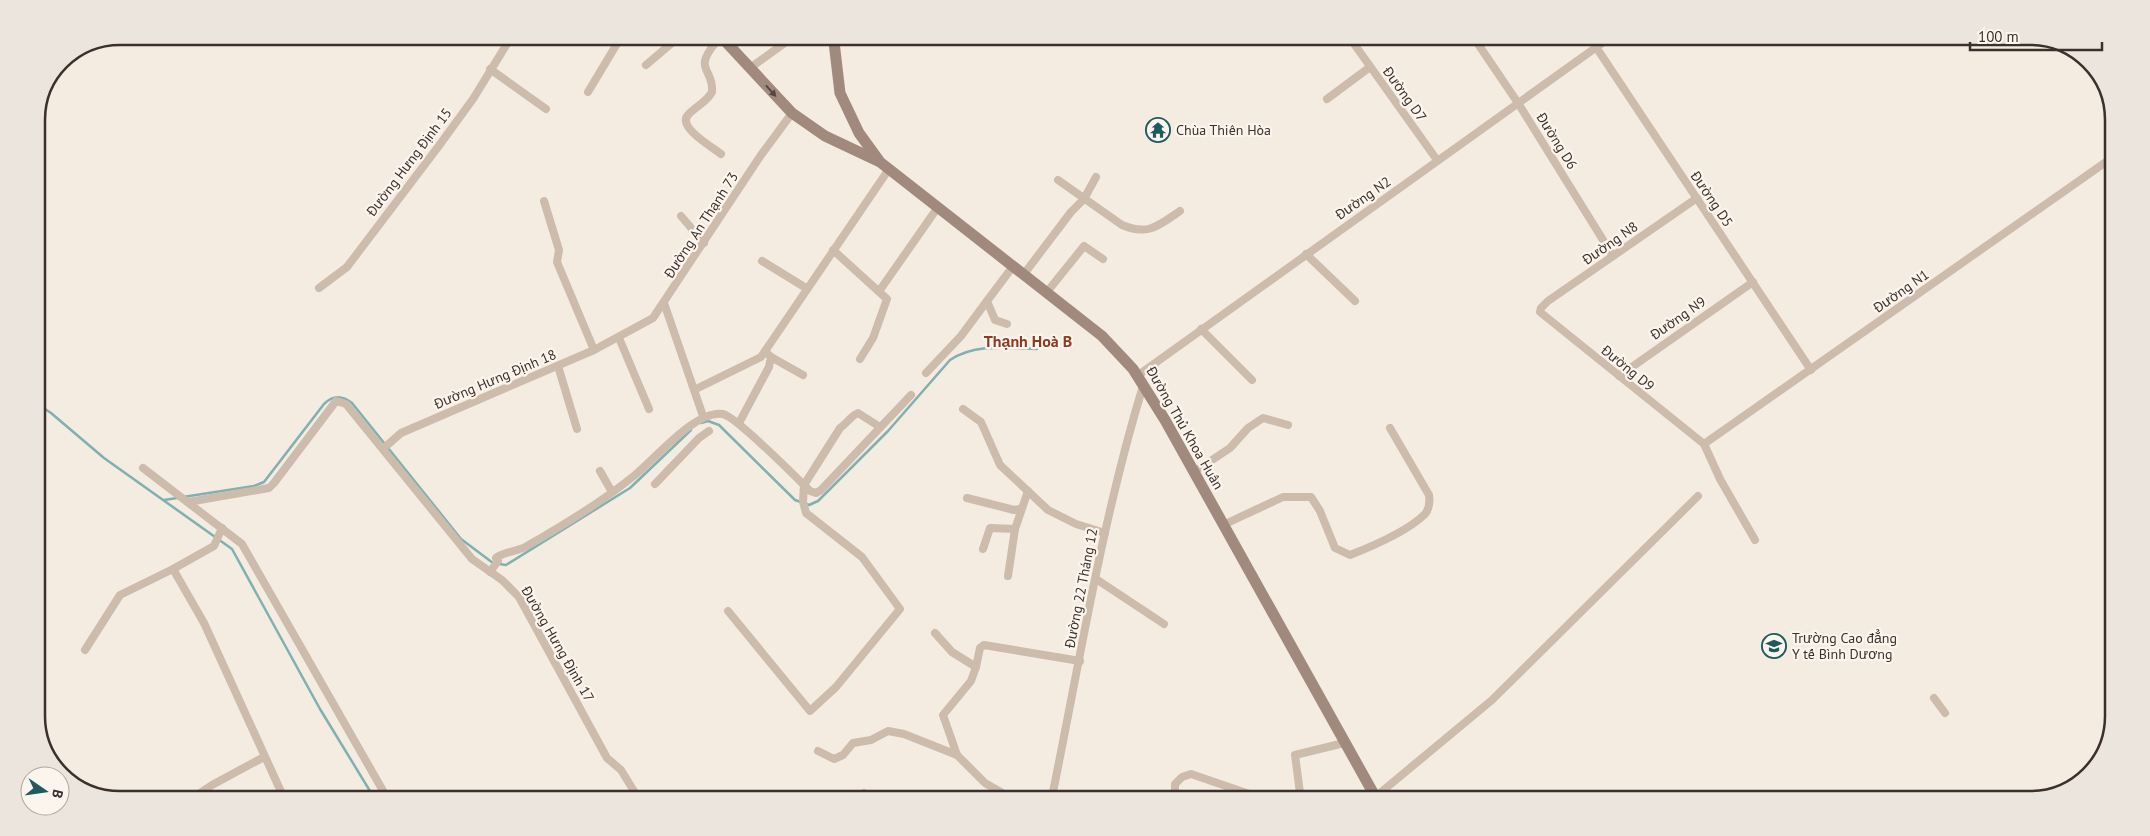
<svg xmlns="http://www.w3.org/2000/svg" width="2150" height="836" viewBox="0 0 2150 836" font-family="'PT Sans',sans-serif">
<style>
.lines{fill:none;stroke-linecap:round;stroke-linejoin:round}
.stream{stroke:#7fb0b2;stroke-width:2.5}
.street{stroke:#cdbbac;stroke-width:8}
.secondary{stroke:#a18a7d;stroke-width:11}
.oneway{fill:#544640}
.labels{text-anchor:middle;stroke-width:4.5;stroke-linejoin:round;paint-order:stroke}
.street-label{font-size:14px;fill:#3b302b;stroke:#fbf5ee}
.poi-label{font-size:14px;fill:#3b302b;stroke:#fbf5ee;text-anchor:start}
.quarter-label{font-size:16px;font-weight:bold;fill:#8c3b22;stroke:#fbf5ee}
.rim{fill:none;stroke:#3b302b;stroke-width:2.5}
</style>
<rect width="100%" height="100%" fill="#f4ebe1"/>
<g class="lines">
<g class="stream">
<path d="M36,403l15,10 53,45 128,91 88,160 53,87"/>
<path d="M701,423l7,-2 11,4 76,75 14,5 9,-4 70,-70 62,-71c25,-17 58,-12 87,-11"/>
<path d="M183,497l71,-11 10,-4 60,-78c9,-9 18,-9 28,-1l109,136 32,24 13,2 124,-77 61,-58"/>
<path d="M164,500l13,-2"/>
</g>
<g class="street">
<path d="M1352,41l85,119"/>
<path d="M1476,41l42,62 95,153"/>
<path d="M1592,41l219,329"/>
<path d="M716,42c-24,29 -2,26 -4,50 -6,11 -16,14 -24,23 -11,12 24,32 33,39"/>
<path d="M646,65l27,-23"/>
<path d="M750,68l36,-26"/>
<path d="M490,69l56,40"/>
<path d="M588,92l30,-50"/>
<path d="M1327,99l43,-32"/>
<path d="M1058,180l64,45c26,11 36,1 58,-14"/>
<path d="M1697,198l-149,103 -7,7 -1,4 164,132 16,35 35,61"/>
<path d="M544,201l15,49 -2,12 37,88"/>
<path d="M681,216l23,27"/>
<path d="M833,250l54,49 -14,39 -13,21"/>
<path d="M1306,254l49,47"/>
<path d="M762,261l44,27"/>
<path d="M1024,274l47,-62 13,-13 12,-22"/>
<path d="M319,288l28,-21 91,-120 35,-48 35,-57"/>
<path d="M880,290l58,-83"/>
<path d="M1047,292l37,-46 19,13"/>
<path d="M664,303l39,113"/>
<path d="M1007,324l-12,-4 -8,-19 27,-36"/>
<path d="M1201,329l51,51"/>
<path d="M619,338l30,71"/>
<path d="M771,357l32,18"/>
<path d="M558,366l19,63"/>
<path d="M926,373l35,-37 26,-35"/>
<path d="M1137,376l468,-335"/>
<path d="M1619,376l134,-94"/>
<path d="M696,389l65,-32 128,-188"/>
<path d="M963,409l18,13 19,43 48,45 28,14 29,9"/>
<path d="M739,423l30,-56 2,-10 -6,-6"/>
<path d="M1704,444l409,-287"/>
<path d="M384,448l17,-15 193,-83 59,-32 108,-163 31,-42"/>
<path d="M143,468l99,76 144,252"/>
<path d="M600,471l12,21"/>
<path d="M1194,472l36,-24 18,-20 15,-10 25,7"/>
<path d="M655,484l44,-46 10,-7"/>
<path d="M967,498l47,12 6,-1"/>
<path d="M188,502l81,-14 5,-5 62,-82 10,3 126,155 30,21 17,17 88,161 14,12 16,26"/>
<path d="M1223,525l60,-28h28l9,14 15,37 15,7c23,-9 57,-23 75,-41 5,-6 5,-12 4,-19l-39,-67"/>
<path d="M222,528l-8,18 -41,23 31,54 79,173"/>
<path d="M983,549l7,-21 25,1"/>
<path d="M490,572l8,-11 -2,-3c7,-7 22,-6 31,-12 37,-21 75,-44 108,-71 20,-16 61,-66 88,-61 13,3 74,64 87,77l6,2 5,-3 90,-95"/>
<path d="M1008,576l7,-47 13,-38"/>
<path d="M1096,579l68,45"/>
<path d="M728,611l82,100 26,-24 64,-78 -38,-52 -56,-44 -3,-11 1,-17 36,-57c6,-4 12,-13 18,-15l22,14"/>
<path d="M935,633l17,19 24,15"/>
<path d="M85,650l35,-55 53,-26"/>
<path d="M1934,698l11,15"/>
<path d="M818,751l16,8 9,-4 10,-12 18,-3 17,-9 16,3 53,21"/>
<path d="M864,793l5,4"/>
<path d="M197,795l15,-10 52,-28"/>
<path d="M1009,797l-24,-14 -28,-28 -14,-40 28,-34 5,-14 4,-19 4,-3 96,16"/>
<path d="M1052,797c28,-137 50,-277 91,-411"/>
<path d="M1175,798v-14l7,-7 9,-3 70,24"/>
<path d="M1293,798l7,-5 -5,-38 49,-12"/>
<path d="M1374,798l118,-98 206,-204"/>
</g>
<g class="secondary">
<path d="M726,42l66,71 33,23 53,25"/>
<path d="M834,42l6,51 19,40 21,29 222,174 31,33 32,51 211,378"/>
</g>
</g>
<defs><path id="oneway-solid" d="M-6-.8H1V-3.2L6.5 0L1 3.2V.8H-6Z" transform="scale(1.25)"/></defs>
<use class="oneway" href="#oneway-solid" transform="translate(771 91) rotate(48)"/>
<defs>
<symbol id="temple-ring" viewBox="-11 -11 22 22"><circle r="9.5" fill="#fbf5ee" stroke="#1f5a5e" stroke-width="1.5"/><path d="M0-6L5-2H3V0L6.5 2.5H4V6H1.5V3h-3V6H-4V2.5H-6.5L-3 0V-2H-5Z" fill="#1f5a5e"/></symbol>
<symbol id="university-ring" viewBox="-11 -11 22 22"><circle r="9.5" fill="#fbf5ee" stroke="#1f5a5e" stroke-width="1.5"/><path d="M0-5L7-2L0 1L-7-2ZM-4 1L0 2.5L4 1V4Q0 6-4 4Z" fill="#1f5a5e"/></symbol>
</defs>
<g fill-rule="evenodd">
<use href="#temple-ring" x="1144" y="116" width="28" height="28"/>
<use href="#university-ring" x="1760" y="632" width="28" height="28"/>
</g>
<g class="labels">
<g class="street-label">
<text transform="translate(1405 94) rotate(54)" y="5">Đường D7</text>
<text transform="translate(1557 141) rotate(58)" y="5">Đường D6</text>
<text transform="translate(409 162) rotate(-53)" y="5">Đường Hưng Định 15</text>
<text transform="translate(1363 198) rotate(-35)" y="5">Đường N2</text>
<text transform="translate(1712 199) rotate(56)" y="5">Đường D5</text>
<text transform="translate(701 225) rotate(-57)" y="5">Đường An Thạnh 73</text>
<text transform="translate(1610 243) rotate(-35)" y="5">Đường N8</text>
<text transform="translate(1901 291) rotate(-35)" y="5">Đường N1</text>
<text transform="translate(1678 318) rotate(-35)" y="5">Đường N9</text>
<text transform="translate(1628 368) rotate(39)" y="5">Đường D9</text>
<text transform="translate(495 379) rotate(-23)" y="5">Đường Hưng Định 18</text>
<text transform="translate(1185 428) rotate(60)" y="5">Đường Thủ Khoa Huân</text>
<text transform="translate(1081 588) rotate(-79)" y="5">Đường 22 Tháng 12</text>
<text transform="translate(558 644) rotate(60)" y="5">Đường Hưng Định 17</text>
</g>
<g class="poi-label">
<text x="1176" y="135">Chùa Thiên Hòa</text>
<text x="1792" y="643">Trường Cao đẳng<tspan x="1792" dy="16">Y tế Bình Dương</tspan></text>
</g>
<g class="quarter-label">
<text x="1028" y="347">Thạnh Hoà B</text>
</g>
</g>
<path d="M0 0H2150V836H0ZM120 45H2030A75 75 0 0 1 2105 120V716A75 75 0 0 1 2030 791H120A75 75 0 0 1 45 716V120A75 75 0 0 1 120 45Z" fill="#ece5de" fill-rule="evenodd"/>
<path class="rim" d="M120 45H2030A75 75 0 0 1 2105 120V716A75 75 0 0 1 2030 791H120A75 75 0 0 1 45 716V120A75 75 0 0 1 120 45Z"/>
<g transform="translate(45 791) rotate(103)"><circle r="24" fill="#fbf5ee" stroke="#aea6a0"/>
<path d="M0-4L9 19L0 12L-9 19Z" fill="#1f5a5e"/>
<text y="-8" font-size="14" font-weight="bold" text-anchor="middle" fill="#3b302b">B</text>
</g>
<path d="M1970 42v8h132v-8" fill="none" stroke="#3b302b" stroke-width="2.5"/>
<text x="1978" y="42" font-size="15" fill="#3b302b" stroke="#fbf5ee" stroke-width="4" paint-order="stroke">100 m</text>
</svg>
